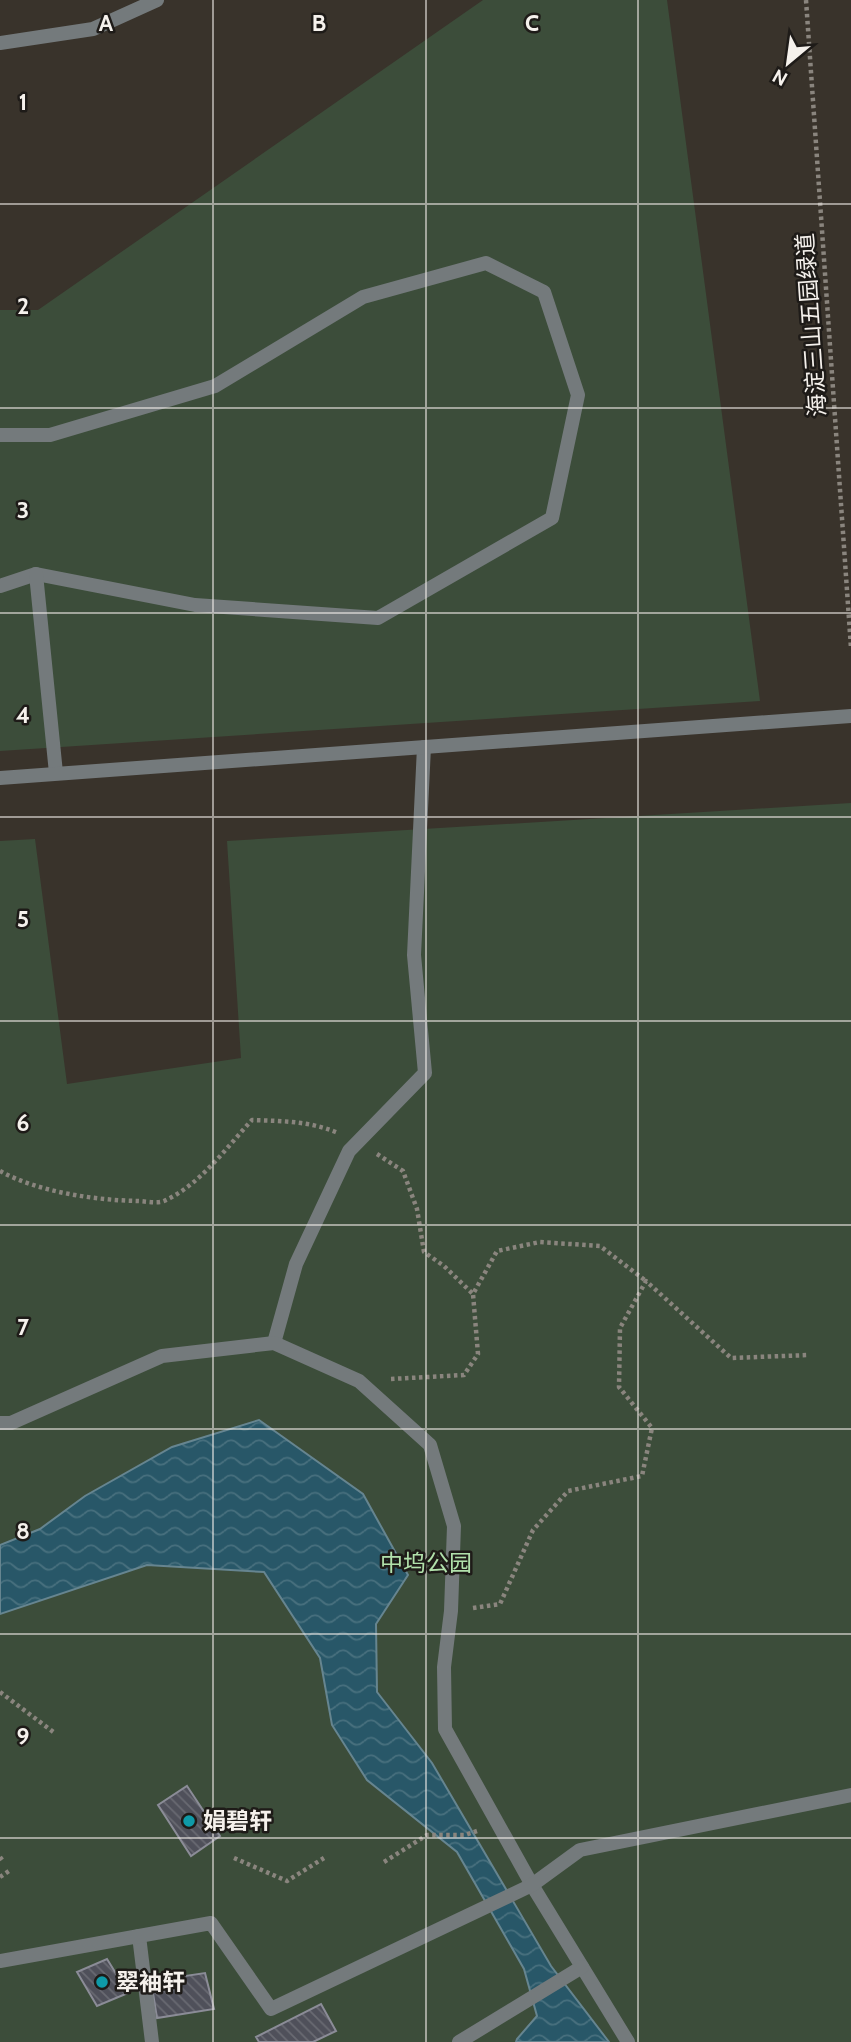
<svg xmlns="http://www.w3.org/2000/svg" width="851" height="2042" viewBox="0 0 851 2042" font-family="Cabin,'Noto Sans SC',sans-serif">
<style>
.green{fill:#3c4d3a}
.water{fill:url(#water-waves);stroke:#668590;stroke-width:2}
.building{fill:url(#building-back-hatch);stroke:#8b8c97;stroke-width:2}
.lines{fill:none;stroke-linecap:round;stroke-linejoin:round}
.path{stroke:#8a857e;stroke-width:4.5;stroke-dasharray:3.5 3.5;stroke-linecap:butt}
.service{stroke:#747a7c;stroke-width:14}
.pedestrian{stroke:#747a7c;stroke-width:14}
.minor{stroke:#747a7c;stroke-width:14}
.grid{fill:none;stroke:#f5f1ec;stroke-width:2;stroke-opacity:0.55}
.culture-dot{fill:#0f9aa8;stroke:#1e1b18;stroke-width:2.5}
.labels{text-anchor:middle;stroke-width:5;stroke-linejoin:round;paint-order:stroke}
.street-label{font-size:23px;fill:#f5f1ec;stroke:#1e1b18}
.park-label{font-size:23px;fill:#b1e1ab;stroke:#1e1b18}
.poi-label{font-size:23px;font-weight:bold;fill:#f5f1ec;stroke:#1e1b18;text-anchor:start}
.grid-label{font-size:23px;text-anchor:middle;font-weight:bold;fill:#f5f1ec;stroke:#1e1b18;stroke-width:5;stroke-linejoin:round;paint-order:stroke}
</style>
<defs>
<pattern id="water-waves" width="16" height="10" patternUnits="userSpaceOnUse" patternTransform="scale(1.75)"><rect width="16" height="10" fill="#285768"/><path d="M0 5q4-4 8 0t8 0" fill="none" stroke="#48707e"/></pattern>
<pattern id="building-back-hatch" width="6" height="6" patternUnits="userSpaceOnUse" patternTransform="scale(1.75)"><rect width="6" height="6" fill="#4f505a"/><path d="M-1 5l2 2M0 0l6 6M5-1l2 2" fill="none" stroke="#696a72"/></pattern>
</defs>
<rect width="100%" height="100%" fill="#39332b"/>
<g class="green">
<path d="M483,0h184l93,701 -760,50v-441h38z"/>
<path d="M851,803v1239h-851v-1201l35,-2 32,245 174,-26 -14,-217z"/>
</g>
<path class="water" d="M259,1420l104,74 45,81 -32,49 1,68 55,71 119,203 58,76h-93l1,-3 20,-23 -13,-47 -67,-117 -90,-72 -35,-55 -12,-67 -56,-86 -117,-7 -147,49v-69l40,-16 45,-33 87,-49z"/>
<g class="building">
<path d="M187,1786l33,50 -29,20 -33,-51z"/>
<path d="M107,1959l21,34 -31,13 -20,-34z"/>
<path d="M205,1973l9,36 -57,9 -6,-37z"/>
<path d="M321,2004l15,27 -23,11h-54l-3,-5z"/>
</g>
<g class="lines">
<g class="path">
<path d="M806,0l45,648"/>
<path d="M377,1154l26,17 14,38 7,43 20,14 29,28"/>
<path d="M0,1171c38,21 94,29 137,30 8,0 20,3 27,0 36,-16 62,-53 88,-81 30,1 58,1 86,13"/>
<path d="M391,1379l73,-4 14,-21 -5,-60 24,-43 43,-9 60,4 46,35"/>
<path d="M473,1608l27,-4 33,-74 35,-39 74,-15 10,-48 -33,-41 1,-59 26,-47 85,77 78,-3"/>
<path d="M0,1692l56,42"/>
<path d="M0,1857l3,4"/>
<path d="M234,1858l53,23 37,-23"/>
<path d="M384,1862l43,-27h38l12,-4"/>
<path d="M0,1877l9,-6"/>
</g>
<g class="service">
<path d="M0,43l93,-14 64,-29"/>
<path d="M0,435h50l165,-49 148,-89 123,-34 58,29 34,103 -26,123 -174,100 -183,-13 -159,-31 -36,12"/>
<path d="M36,574l20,199"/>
<path d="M274,1343l22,-79 53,-113 76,-78 -11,-118 10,-208"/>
<path d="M0,1423h11l151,-67 112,-13 85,38 71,64 24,81 -3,85 -7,56 1,62 87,156 96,157"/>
<path d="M139,1936l13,106"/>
<path d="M0,1961l211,-38 60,86 261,-124 48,-35 271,-55"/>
</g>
<path class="pedestrian" d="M459,2042l123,-75"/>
<path class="minor" d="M0,778l851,-62"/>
</g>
<path class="grid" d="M213,0v2042M426,0v2042M638,0v2042M0,204h851M0,408h851M0,613h851M0,817h851M0,1021h851M0,1225h851M0,1429h851M0,1634h851M0,1838h851"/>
<g class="culture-dot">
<circle cx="189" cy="1821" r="7"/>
<circle cx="102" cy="1982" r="7"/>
</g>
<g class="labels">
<g class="street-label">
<text transform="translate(811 325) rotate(-94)" y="8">海淀三山五园绿道</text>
</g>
<g class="park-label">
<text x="426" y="1571">中坞公园</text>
</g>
<g class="poi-label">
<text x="203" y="1829">娟碧轩</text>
<text x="116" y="1990">翠袖轩</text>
</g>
</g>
<g class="grid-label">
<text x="106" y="31">A</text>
<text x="319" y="31">B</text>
<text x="532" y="31">C</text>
<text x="23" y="110">1</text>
<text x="23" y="314">2</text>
<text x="23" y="518">3</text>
<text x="23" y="723">4</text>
<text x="23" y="927">5</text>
<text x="23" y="1131">6</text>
<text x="23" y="1335">7</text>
<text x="23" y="1539">8</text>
<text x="23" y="1744">9</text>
</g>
<g transform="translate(788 63) rotate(209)" stroke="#1e1b18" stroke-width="5" paint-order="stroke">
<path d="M0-5L12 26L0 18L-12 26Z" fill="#f5f1ec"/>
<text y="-10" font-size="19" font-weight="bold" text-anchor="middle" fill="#f5f1ec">N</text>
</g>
</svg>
